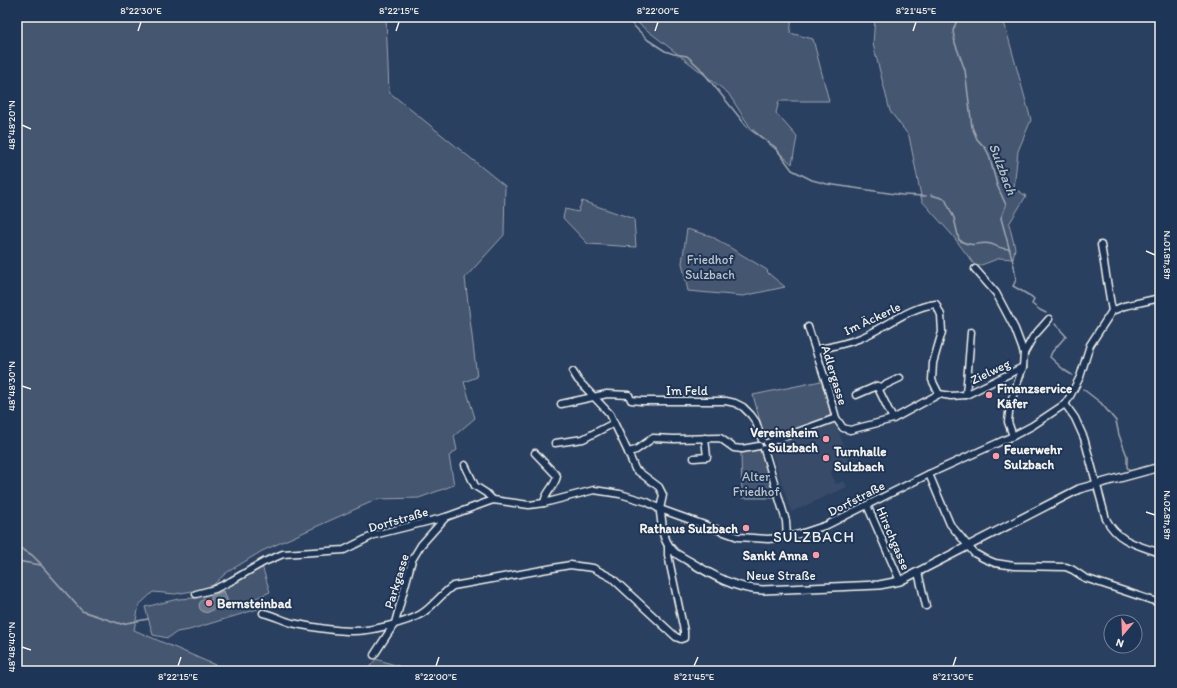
<svg xmlns="http://www.w3.org/2000/svg" width="1177" height="688" viewBox="0 0 1177 688" font-family="Itim,sans-serif">
<style>
.built{fill:#374c69}
.green{fill:#445771;stroke:#9ca4ac}
.water{fill:#6a788a;stroke:#a1a8b0}
.lines{fill:none;stroke-linecap:round;stroke-linejoin:round}
.stream{stroke:#a1a8b0;stroke-width:1.5}
.minor-casing{stroke:#f4f1e8;stroke-width:9}
.tertiary-casing{stroke:#f4f1e8;stroke-width:10}
.minor{stroke:#1d3557;stroke-width:6}
.tertiary{stroke:#1d3557;stroke-width:7}
.ticks{fill:none;stroke:#f4f1e8;stroke-width:1.5}
.poi-dot{fill:#ff9aa2;stroke:#1d3557;stroke-width:1.5}
.labels{text-anchor:middle;stroke-width:4;stroke-linejoin:round;paint-order:stroke}
.park-label{font-size:13px;fill:#bfc3c4;stroke:#1d3557}
.street-label{font-size:13px;fill:#f4f1e8;stroke:#1d3557}
.poi-label{font-size:13px;font-weight:bold;fill:#f4f1e8;stroke:#1d3557;text-anchor:start}
.water-label{font-size:14px;font-style:italic;fill:#bdc1c2;stroke:#1d3557}
.quarter-label{font-size:15px;letter-spacing:1px;fill:#f4f1e8;stroke:#1d3557}
.neatline{fill:none;stroke:#f4f1e8;stroke-width:1.5}
.ticks-label{font-size:10px;text-anchor:middle;fill:#f4f1e8}
</style>
<rect width="100%" height="100%" fill="#2a4060"/>
<filter id="ink" filterUnits="userSpaceOnUse"><feTurbulence type="fractalNoise" baseFrequency=".025" numOctaves="2"/><feDisplacementMap in="SourceGraphic" scale="8" xChannelSelector="R" yChannelSelector="G"/><feConvolveMatrix kernelMatrix="1 2 1 2 8 2 1 2 1" color-interpolation-filters="sRGB"/></filter>
<g filter="url(#ink)">
<path class="built" d="M834,423l3,4 13,35 -20,10 6,12 8,-3 3,6 -56,25 -21,-65 1,-4z"/>
<g class="green">
<path d="M17,17h369l3,75 116,94 -1,49 -39,43 12,99 -13,5 11,36 -21,18 3,14 -8,6 5,29 -35,13 -41,1 -116,52 -36,22 -16,15 -35,6 -22,-2 -14,13 -5,25 95,41h-212z"/>
<path d="M630,17h162l-2,16 23,6 16,62h-50l-3,12 21,24 -5,27 -42,-37 -22,-34z"/>
<path d="M875,17h135l-6,5 27,98 -13,31 -4,37 12,8 -17,28 6,24 -2,11 -13,-1 -24,9 -23,-31 -31,-35 -13,-65 -19,-25 -17,-67z"/>
<path d="M582,201l52,18 2,28 -48,-3 -25,-26 2,-9 13,3z"/>
<path d="M687,229l24,7 56,34 1,3 17,14 -42,9 -55,-5 -6,-28z"/>
<path d="M821,381l10,29 -2,8 -61,21 -4,-3 -11,-41z"/>
<path d="M758,449l3,2 14,47h-33l-1,-46z"/>
<path d="M262,566l8,26 -14,6 2,11 -69,21 -12,2 -9,6 -15,-3 -8,-28 33,-8 17,-1 34,-14z"/>
<path d="M376,659l38,12h-48z"/>
</g>
<path class="water" d="M224,591l5,14 -12,4 -1,-1c-6,3 -10,8 -16,1 -2,-5 0,-9 5,-10l2,2 5,-2 -1,-3z"/>
<g class="lines">
<g class="stream">
<path d="M625,17l23,23 17,11 9,3 13,2 12,11 49,61 27,19 17,23 20,10 15,4 75,11 24,1"/>
<path d="M958,17l-5,14 2,12 10,27 7,57 5,12 9,10 3,6 8,30 9,20 -5,13 13,48 2,14 -3,6 19,11 2,2 -2,5 8,6 6,3"/>
<path d="M931,195l14,4 9,19 5,22c15,9 19,1 32,4 9,3 8,5 19,5"/>
<path d="M1055,324l11,12 -14,16 -2,5 14,13 8,5"/>
<path d="M1083,389l18,14 15,18 3,14 8,21v11l2,3"/>
<path d="M17,546l15,9 9,9"/>
<path d="M17,561l24,4 41,46 39,13 27,-5"/>
</g>
<defs>
<g id="minor">
<path d="M1101,245l11,66"/>
<path d="M975,269l21,24 19,36 9,24"/>
<path d="M808,327l18,55 10,36 7,10 7,2 43,-11 46,-25 12,2 15,-1 57,-28"/>
<path d="M816,350c14,-3 29,-6 42,-11 26,-10 50,-32 78,-35l5,11 1,17 -9,31 -1,17 7,14"/>
<path d="M573,372l5,8 32,34 18,38 7,17 24,18 4,8 -3,14"/>
<path d="M877,386l16,33"/>
<path d="M856,395l21,-9 4,1 19,-9"/>
<path d="M966,395l5,-63"/>
<path d="M561,404l46,-10 22,1 2,5 10,1h85l9,2 8,4 8,8 5,7 6,18"/>
<path d="M1065,404l10,14 9,20 22,81c12,23 32,26 54,34"/>
<path d="M1013,436l-5,-14 2,-18 13,-37 1,-14 9,-16 16,-18"/>
<path d="M555,443l28,-4 31,-16"/>
<path d="M767,443l69,-25"/>
<path d="M764,449l22,72 1,16"/>
<path d="M628,452l8,-2 17,-12 21,1 46,-1 14,10 8,1 17,-3"/>
<path d="M535,453l22,23c-2,11 -12,16 -13,27"/>
<path d="M694,458l13,-1 -2,-19"/>
<path d="M465,465l10,21 11,7 7,7"/>
<path d="M929,474l21,50 24,29 9,5 12,5 19,3 52,1 7,3 12,8 75,25"/>
<path d="M867,505l33,76"/>
<path d="M918,572l8,34"/>
<path d="M196,594l19,-5 16,-8 33,-19 19,-8 61,-4 30,-15 72,-18 47,-17 36,5 15,-2 50,-13 26,4 27,8 13,7 78,28 30,2 19,-2 16,-4 24,-8 102,-51 84,-38 19,-10 33,-22 4,-6 11,-21 10,-32 22,-34 12,-5 36,-8"/>
<path d="M263,613c10,2 19,7 29,10 19,4 41,8 61,8 17,0 53,-8 68,-17 11,-6 20,-20 32,-28l117,-21 23,3 19,10 64,59 5,2 3,-1v-7l-16,-76v-9"/>
<path d="M374,655l21,-32 17,-63 9,-15 25,-28"/>
</g>
<path id="tertiary" d="M660,509c3,18 1,31 15,44 28,16 55,36 88,37l116,-5 21,-4 179,-92 81,-22"/>
</defs>
<use href="#minor" class="minor-casing"/>
<use href="#tertiary" class="tertiary-casing"/>
<use href="#minor" class="minor"/>
<use href="#tertiary" class="tertiary"/>
</g>
</g>
<path class="ticks" d="M138,31l3,-9M396,31l3,-9M655,31l3,-9M913,31l3,-9M22,125l9,4M1146,251l9,4M22,386l9,3M1146,512l9,3M22,647l9,3M178,666l3,-9M436,666l3,-9M694,666l4,-9M953,666l3,-9"/>
<g class="poi-dot">
<circle cx="989" cy="395" r="4"/>
<circle cx="826" cy="439" r="4"/>
<circle cx="996" cy="456" r="4"/>
<circle cx="826" cy="458" r="4"/>
<circle cx="746" cy="528" r="4"/>
<circle cx="816" cy="555" r="4"/>
<circle cx="209" cy="603" r="4"/>
</g>
<g class="labels">
<g class="park-label">
<text x="710" y="264">Friedhof<tspan x="710" dy="15">Sulzbach</tspan></text>
<text x="756" y="481">Alter<tspan x="756" dy="15">Friedhof</tspan></text>
</g>
<g class="street-label">
<text transform="translate(872 318) rotate(-25)" y="5">Im Äckerle</text>
<text transform="translate(990 371) rotate(-26)" y="5">Zielweg</text>
<text transform="translate(835 375) rotate(73)" y="5">Adlergasse</text>
<text x="687" y="395">Im Feld</text>
<text transform="translate(856 498) rotate(-27)" y="5">Dorfstraße</text>
<text transform="translate(398 519) rotate(-16)" y="5">Dorfstraße</text>
<text transform="translate(894 538) rotate(67)" y="5">Hirschgasse</text>
<text x="781" y="580">Neue Straße</text>
<text transform="translate(396 581) rotate(-73)" y="5">Parkgasse</text>
</g>
<g class="poi-label">
<text x="997" y="393">Finanzservice<tspan x="997" dy="15">Käfer</tspan></text>
<text x="818" y="437" text-anchor="end">Vereinsheim<tspan x="818" dy="15">Sulzbach</tspan></text>
<text x="1004" y="454">Feuerwehr<tspan x="1004" dy="15">Sulzbach</tspan></text>
<text x="834" y="456">Turnhalle<tspan x="834" dy="15">Sulzbach</tspan></text>
<text x="738" y="533" text-anchor="end">Rathaus Sulzbach</text>
<text x="808" y="560" text-anchor="end">Sankt Anna</text>
<text x="217" y="608">Bernsteinbad</text>
</g>
<g class="water-label">
<text transform="translate(1003 169) rotate(69)" y="5">Sulzbach</text>
</g>
<g class="quarter-label">
<text x="814" y="542">SULZBACH</text>
</g>
</g>
<rect width="1177" height="688" fill="none" stroke="#1d3557" stroke-width="44"/>
<g transform="translate(1123 634) rotate(199)"><circle r="19" fill="#1d3557" stroke="#738091"/>
<path d="M0-3L7 15L0 10L-7 15Z" fill="#ff9aa2"/>
<text y="-6" font-size="11" font-weight="bold" text-anchor="middle" fill="#f4f1e8">N</text>
</g>
<rect x="22" y="22" width="1133" height="644" class="neatline"/>
<g class="ticks-label">
<text x="141" y="14">8°22'30"E</text>
<text x="399" y="14">8°22'15"E</text>
<text x="658" y="14">8°22'00"E</text>
<text x="916" y="14">8°21'45"E</text>
<text transform="translate(11 125) rotate(-90)" y="4">48°48'20"N</text>
<text transform="translate(1166 255) rotate(-90)" y="4">48°48'10"N</text>
<text transform="translate(11 386) rotate(-90)" y="4">48°48'30"N</text>
<text transform="translate(1166 515) rotate(-90)" y="4">48°48'20"N</text>
<text transform="translate(11 647) rotate(-90)" y="4">48°48'40"N</text>
<text x="178" y="680">8°22'15"E</text>
<text x="436" y="680">8°22'00"E</text>
<text x="694" y="680">8°21'45"E</text>
<text x="953" y="680">8°21'30"E</text>
</g>
</svg>
